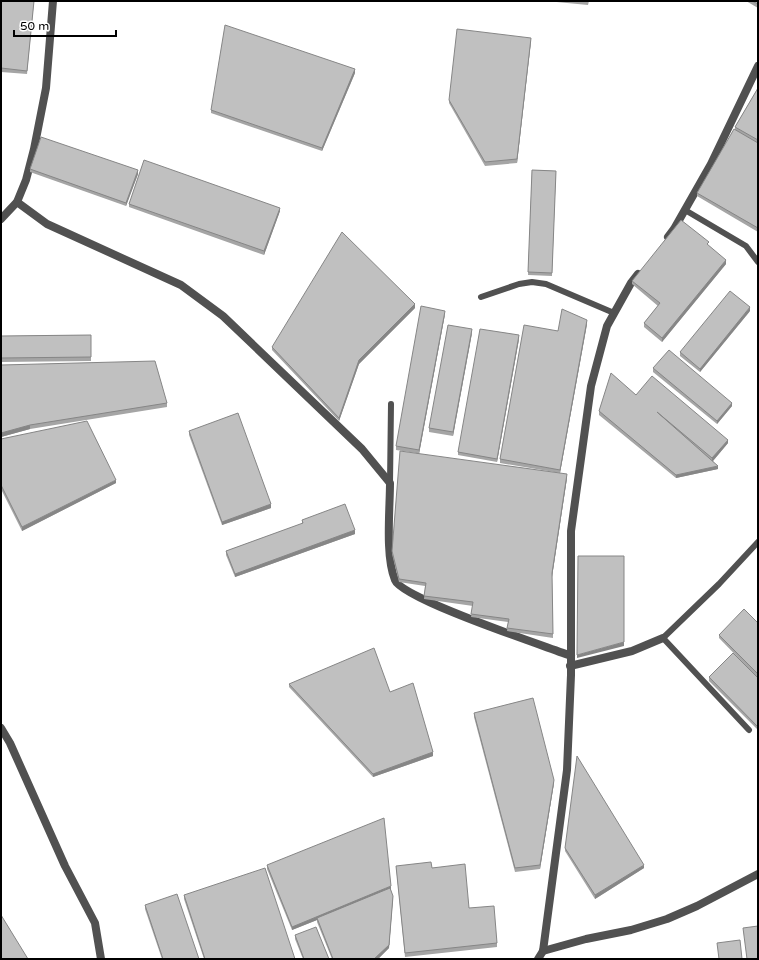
<svg xmlns="http://www.w3.org/2000/svg" width="759" height="960" viewBox="0 0 759 960" font-family="'Varela Round',sans-serif">
<style>
.lines{fill:none;stroke-linecap:round;stroke-linejoin:round}
.lane{stroke:#515151;stroke-width:6}
.street{stroke:#515151;stroke-width:8}
.wall{fill:#a5a5a5}
.shaded-wall{fill:#868686}
.building{fill:#c0c0c0;stroke:#868686}
</style>
<rect width="100%" height="100%" fill="#fff"/>
<g class="lines">
<g class="lane">
<path d="M685,210l61,36 12,16"/>
<path d="M481,297l38,-13 13,-2 14,2 68,29"/>
<path d="M390,483l1,-79"/>
<path d="M749,730l-86,-92 56,-54 39,-42"/>
</g>
<g class="street">
<path d="M17,202l30,22 134,61 42,31 139,133 28,34c0,26 -5,73 5,97 7,19 150,66 176,76"/>
<path d="M1,219l16,-17 9,-22 8,-31 12,-61 7,-87"/>
<path d="M668,237l6,-8 37,-65 47,-98"/>
<path d="M570,666l62,-15 31,-13"/>
<path d="M1,728l9,15 55,123 30,57 6,36"/>
<path d="M543,951l43,-12 45,-9 36,-11 30,-13 61,-32"/>
<path d="M538,959l5,-8 24,-181 4,-95v-144l20,-145 16,-60 24,-43 7,-9"/>
</g>
</g>
<g class="wall">
<path d="M1,1h33l-7,73 -26,-2z"/>
<path d="M546,1h43l-1,4z"/>
<path d="M746,1h12v7z"/>
<path d="M531,41l-14,122 -32,3 -36,-63v-3z"/>
<path d="M355,73l-33,78 -111,-38v-3z"/>
<path d="M758,88v144l-61,-36v-3l38,-63v-3z"/>
<path d="M30,169l108,5 -12,32 -96,-34z"/>
<path d="M532,170l24,1 -4,105 -24,-1z"/>
<path d="M129,204l151,7 -16,44 -135,-48z"/>
<path d="M709,246l17,18 -64,78 -18,-15v-4l14,-17 -26,-22v-3z"/>
<path d="M415,308l-56,56 -20,57 -67,-71v-3z"/>
<path d="M750,311l-50,61 -20,-16v-4z"/>
<path d="M445,314l-26,140 148,24 -15,99 1,61 -46,-7 1,-9 -37,-5 2,-11 -49,-7 1,-13 -26,-4 -7,-28v-3l24,-98 -20,-3v-4z"/>
<path d="M587,324l-27,149 -60,-10v-4l58,-128z"/>
<path d="M472,333l-19,103 -24,-4v-4z"/>
<path d="M91,335v26l-90,1v-26z"/>
<path d="M519,339l-22,123 -39,-7v-3z"/>
<path d="M1,365l166,38v4l-137,22 -29,8z"/>
<path d="M653,368l79,38 -15,18 -64,-52z"/>
<path d="M636,395l92,48 -15,18 5,8 -42,9 -77,-63v-4z"/>
<path d="M189,431l82,77 -49,17 -33,-90z"/>
<path d="M1,439l115,44 -94,48 -21,-42z"/>
<path d="M302,520l53,14 -120,43 -9,-22v-4l76,-27z"/>
<path d="M758,623v55l-39,-40v-3z"/>
<path d="M709,677l49,1v52l-49,-49z"/>
<path d="M289,684l101,8 43,64 -60,21 -84,-90z"/>
<path d="M474,713l80,70 -14,86 -25,3 -41,-155z"/>
<path d="M565,848l79,20 -49,31 -30,-48z"/>
<path d="M267,865l124,25 2,9 -4,49 -11,11h-46l-15,-37v-2l-25,10 -25,-61z"/>
<path d="M396,866l36,2 37,40 28,35v4l-92,10z"/>
<path d="M184,895l111,64h-91l-20,-60z"/>
<path d="M145,905l54,54h-37l-17,-50z"/>
<path d="M295,935l34,24h-26l-8,-20z"/>
</g>
<g class="shaded-wall">
<path d="M531,38v3l-14,122v-4z"/>
<path d="M355,69v4l-33,78v-3z"/>
<path d="M138,170v4l-12,32v-3z"/>
<path d="M280,208v3l-16,44v-4z"/>
<path d="M726,260v4l-64,78v-4z"/>
<path d="M415,304v4l-56,56 -20,57v-3l20,-58z"/>
<path d="M750,307v4l-50,61v-3z"/>
<path d="M445,311v3l-26,140v-4z"/>
<path d="M587,320v4l-27,149v-3z"/>
<path d="M472,329v4l-19,103v-4z"/>
<path d="M519,335v4l-22,123v-3z"/>
<path d="M732,403v3l-15,18v-3z"/>
<path d="M30,425v4l-29,8v-4z"/>
<path d="M728,440v3l-16,19v-4z"/>
<path d="M718,466v3l-42,9v-3z"/>
<path d="M567,474v4l-15,99v-4z"/>
<path d="M116,480v3l-94,48v-4z"/>
<path d="M271,504v4l-49,17v-3z"/>
<path d="M355,530v4l-120,43v-3z"/>
<path d="M624,642v4l-47,12v-3z"/>
<path d="M433,752v4l-60,21v-3z"/>
<path d="M554,780v3l-14,86v-4z"/>
<path d="M644,865v3l-49,31v-4z"/>
<path d="M391,886v4l-74,28v2l-25,10v-3z"/>
<path d="M393,896l-4,52 -11,11h-4z"/>
</g>
<g class="building">
<path d="M1,1h33l-7,70 -26,-3z"/>
<path d="M752,1h6v3z"/>
<path d="M225,25l130,44 -33,79 -111,-38z"/>
<path d="M457,29l74,9 -14,121 -32,3 -36,-62z"/>
<path d="M758,88v52l-23,-13z"/>
<path d="M734,129l24,14v85l-61,-35z"/>
<path d="M41,137l97,33 -12,33 -96,-34z"/>
<path d="M144,160l136,48 -16,43 -135,-47z"/>
<path d="M532,170l24,1 -4,102 -24,-1z"/>
<path d="M681,220l28,22 -2,2 19,16 -64,78 -18,-15 16,-20 -28,-22z"/>
<path d="M342,232l73,72 -56,56 -20,58 -67,-71z"/>
<path d="M730,291l20,16 -50,62 -20,-17z"/>
<path d="M421,306l24,5 -26,139 -23,-4z"/>
<path d="M562,309l25,11 -27,150 -60,-11 24,-134 34,6z"/>
<path d="M448,325l24,4 -19,103 -24,-4z"/>
<path d="M480,329l39,6 -22,124 -39,-7z"/>
<path d="M91,335v22l-90,1v-22z"/>
<path d="M669,350l63,53 -15,18 -64,-53z"/>
<path d="M155,361l12,42 -137,22 -29,8v-68z"/>
<path d="M611,373l25,22 16,-19 76,64 -16,18 -55,-46 61,54 -42,9 -77,-64z"/>
<path d="M238,413l33,91 -49,18 -33,-91z"/>
<path d="M87,421l29,59 -94,47 -21,-42v-46z"/>
<path d="M400,451l167,23 -15,99 1,61 -46,-6 2,-9 -38,-5 2,-12 -49,-6 2,-13 -27,-4 -7,-28z"/>
<path d="M345,504l10,26 -120,44 -9,-23 77,-28 -1,-3z"/>
<path d="M578,556h46v86l-47,13z"/>
<path d="M744,609l14,14v51l-39,-39z"/>
<path d="M374,648l16,44 23,-9 20,69 -60,22 -84,-90z"/>
<path d="M733,653l25,25v49l-49,-50z"/>
<path d="M533,698l21,82 -14,85 -25,3 -41,-155z"/>
<path d="M577,756l67,109 -49,30 -30,-47z"/>
<path d="M384,818l7,68 -99,41 -25,-62z"/>
<path d="M431,862l1,6 33,-4 4,44 25,-2 3,37 -92,10 -9,-87z"/>
<path d="M265,868l30,91h-90l-21,-64z"/>
<path d="M390,888l3,8 -4,49 -15,14h-41l-16,-41z"/>
<path d="M177,894l22,65h-36l-18,-54z"/>
<path d="M1,915l27,44h-27z"/>
<path d="M758,926v33h-11l-4,-31z"/>
<path d="M316,927l13,32h-25l-9,-24z"/>
<path d="M740,940l2,19h-23l-2,-16z"/>
</g>
<rect width="759" height="960" fill="none" stroke="#000000" stroke-width="4"/>
<path d="M14 30v6h102v-6" fill="none" stroke="#000000" stroke-width="2"/>
<text x="20" y="30" font-size="12" fill="#000000" stroke="#ffffff" stroke-width="3" paint-order="stroke">50 m</text>
</svg>
